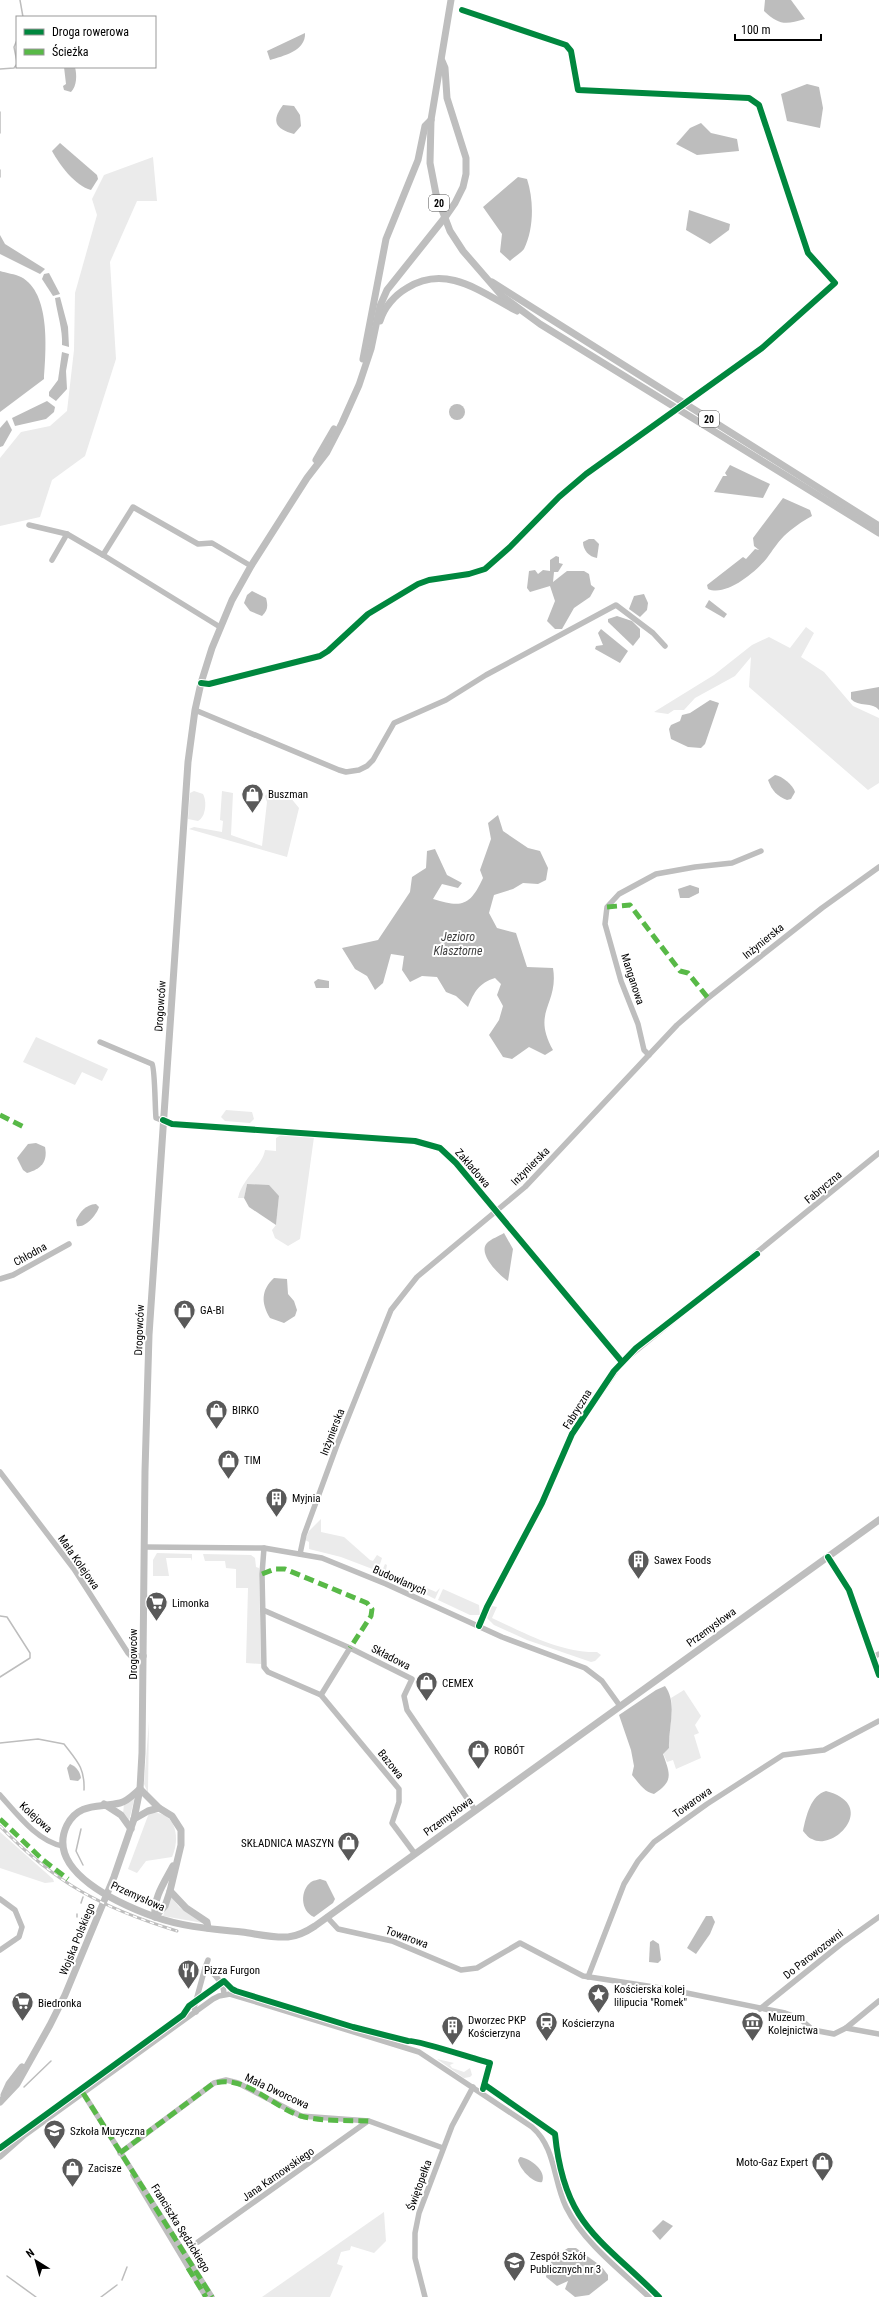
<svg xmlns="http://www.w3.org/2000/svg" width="879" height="2297" viewBox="0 0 879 2297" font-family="'Roboto Condensed',sans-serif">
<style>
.green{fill:#ebebeb}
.water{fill:#bdbdbd}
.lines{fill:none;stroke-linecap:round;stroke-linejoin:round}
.stream{stroke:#bdbdbd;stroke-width:1.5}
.minor{stroke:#bebebe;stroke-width:5.5}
.major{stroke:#bebebe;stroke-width:7}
.rail-casing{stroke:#bebebe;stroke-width:3}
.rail{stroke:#fff;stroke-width:1.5;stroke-dasharray:4.5;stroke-linecap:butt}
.quiet{stroke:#58b947;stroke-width:5;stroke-dasharray:10 5;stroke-linecap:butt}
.cycleway-casing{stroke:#fff;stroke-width:8}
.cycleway{stroke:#00873e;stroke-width:6}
.labels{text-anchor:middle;stroke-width:4;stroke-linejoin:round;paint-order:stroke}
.shield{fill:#fff;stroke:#4c4c4c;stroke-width:1}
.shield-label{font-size:10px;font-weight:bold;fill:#000}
.poi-label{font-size:11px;fill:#000;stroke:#fff;text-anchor:start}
.street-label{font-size:11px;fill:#000;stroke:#fff}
.water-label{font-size:12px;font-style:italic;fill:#424242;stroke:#fff}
</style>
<rect width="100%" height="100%" fill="#fff"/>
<g class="green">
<path d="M153,157l4,44h-20l-27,61 6,97 -31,97 -33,24 -12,37 -40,9v-68l21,-26 29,-6 17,-15 7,-61 1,-57 22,-78 -5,-16 12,-24z"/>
<path d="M806,627l8,6 -13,24 23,15 29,34 26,12v65l-11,7 -119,-103 2,-30 -16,19 -40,22 -11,12h-10l-6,4 -14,-2 60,-37 38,-30 17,-8 21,11z"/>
<path d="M271,790l19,7 9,11 -12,49 -98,-28 5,-2 28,5 1,-11 -3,-1 2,-29 11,2 -2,42 31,11 5,-44 -2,-6z"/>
<path d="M194,791l9,3c4,7 3,23 -5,27l-10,-2 2,-26z"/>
<path d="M36,1037l72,32 -6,12 -20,-9 -7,13 -52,-23z"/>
<path d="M226,1110l26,2 2,7 -4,4 -25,-2 -4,-4z"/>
<path d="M281,1135l33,2 -14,102 -12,7 -13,-8 -3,-8 4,-5 3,-29 -32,-12 -3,14h-6c4,-20 24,-31 27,-48l11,1v-13z"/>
<path d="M321,1519v13l23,5 26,23 3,1 4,-6 5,3 -3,9 4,2 2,-5 2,1 -1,5 50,22 4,-4 -5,11 -52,-26 -42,-16 -32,-8v-7l-4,-2 4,-9z"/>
<path d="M157,1553l35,1v7l-1,-3h-25l3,18h-16v-16z"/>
<path d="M203,1554l48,1 4,3 1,9 3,1 2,96 -15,-1 2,-75h-12v-19l-10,-1 -1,-7h-20z"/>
<path d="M443,1589l36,16 1,10h-10l-32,-15z"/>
<path d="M492,1606l5,1 -5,11c33,15 69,35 105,34l4,3 -6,6 -4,1 -64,-22 -33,-15 -7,-7z"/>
<path d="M684,1690l17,26 -6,9 4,8 -5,2 7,23 -25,11 -3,-9 -6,2 -4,-9 6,-5c-1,-17 5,-33 2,-50z"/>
<path d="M149,1721l-1,69v3l-4,-9z"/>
<path d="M134,1799v1l-5,21 -6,-7 1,-10z"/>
<path d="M149,1813c27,-4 32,25 23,44l-26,4 -9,12 -9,-4z"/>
<path d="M0,1832l53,47 1,3 -9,1 -45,-15z"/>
<path d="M170,1895l9,12 24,16 -40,-7z"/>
<path d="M437,2059l17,4 -4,2 2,3 12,4 6,-4 2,7 -2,2 -6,1z"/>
<path d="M384,2212l2,29 -12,12 -23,-7 -1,4 -9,2 -4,12 6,2 -13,31h-68z"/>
</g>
<g class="water">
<path d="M765,0h26l14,19c-20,6 -26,6 -41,-8z"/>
<path d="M305,33c1,18 -22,23 -35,27l-3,-9z"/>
<path d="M64,67h11c2,8 2,19 -4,25l-7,-2 -1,-4 3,-2z"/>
<path d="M807,84l12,3 4,21 -3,20 -33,-7 -6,-27z"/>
<path d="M283,105l11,1 6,9 1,11 -7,8c-19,-5 -23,-13 -11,-29z"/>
<path d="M701,123l10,10 26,6 2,12 -42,4 -21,-11 14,-16z"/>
<path d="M60,143l37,32 1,4 -7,11c-16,-4 -32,-26 -39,-39z"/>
<path d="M518,177l9,2c7,21 7,50 -3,70 -3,4 -10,8 -14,12l-10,-9 2,-18 -19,-27z"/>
<path d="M689,210l41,14 -1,6 -19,14 -24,-14z"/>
<path d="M0,235l5,9 40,25 -5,5 -40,-20z"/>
<path d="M0,271c6,2 15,3 21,6 30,16 25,73 23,102l-44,33z"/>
<path d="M49,273l11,21 -7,2 -11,-17 2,-5z"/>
<path d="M60,297l8,30 1,20 -7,-2c1,-15 -5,-32 -7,-47z"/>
<path d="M62,352l7,2 -3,17 1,18 -11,12 -7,-5v-4l9,-12z"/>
<path d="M47,401l8,6 -1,5 -8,7 -31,7 -3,-8z"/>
<circle cx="457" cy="412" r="8"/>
<path d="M7,420l5,10 -9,16 -3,1v-19z"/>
<path d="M730,465l40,19 -7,14 -49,-6 9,-16h4l-2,-3z"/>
<path d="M783,498l27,12 2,6c-11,6 -19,12 -28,20 -7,7 -11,14 -17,22 -11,14 -41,39 -59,31l-1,-4 36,-28 3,2 9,-10 4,1 -5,-4 -1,-8z"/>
<path d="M589,539h5l5,5 -2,14c-8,-1 -14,-8 -14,-16z"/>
<path d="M556,556l3,1v6l4,1 -5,8h-4l-1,10 14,-11h17l5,3 2,11 4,3 -5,9 -16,11 -12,21h-7l-8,-8 8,-20 -5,-15 -20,6 -3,-4 2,-17 6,-1 3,4 5,-4 7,1v-11z"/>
<path d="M252,591l14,7c2,8 2,12 -4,18l-12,-5 -6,-8 3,-8z"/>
<path d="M644,594l4,9 -1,7 -7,7 -11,-8 5,-13z"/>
<path d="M709,600l18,14 -3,4 -19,-11z"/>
<path d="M617,616l15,5 8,8v8l-7,9 -25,-24v-3z"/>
<path d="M601,629l27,22 -8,12 -25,-14 1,-3 7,-1 -5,-12z"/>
<path d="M879,687v23c-6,-8 -21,-3 -28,-11v-7z"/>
<path d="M710,700l9,3 -14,41 -4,4 -13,-1 -17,-8 -2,-10 2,-4 9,-4 2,-6 8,-2z"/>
<path d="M775,775c7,1 18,10 20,17l-4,7 -4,1c-10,-4 -15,-9 -19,-20z"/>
<path d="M498,815l5,16 25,17 12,3 8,17 -2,12 -8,4 -15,-1 -10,6 -19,6 -5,18 8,15 19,5 11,34 26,1c6,37 -22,43 0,82l-8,5 -16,-8 -17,12 -9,-2 -14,-22 10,-15 4,-14 -6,-11 4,-11 -6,-6c-16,5 -21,14 -27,29l-12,-11 -10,-4 -9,-15 -15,-1 -12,6 -8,-12 2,-14 -13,-2 -8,29 -8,7 -8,-14 -12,-7 -13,-21 36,-8 32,-48 2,-15 14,-9 1,-17 8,-2 12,26 15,8 -4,5 -16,-4 -9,15c29,9 37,7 50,-21l-3,-8 11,-31 -3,-16z"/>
<path d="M690,885l9,3v5l-10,5h-9l-2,-9z"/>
<path d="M318,979l11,2v7h-13l-2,-6z"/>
<path d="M36,1143l9,4c3,15 -4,22 -18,26l-4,-3 -6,-12 11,-14z"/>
<path d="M247,1184l22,1 10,11 -3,29 -27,-18 -5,-9z"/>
<path d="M96,1204l3,3c-2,7 -13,21 -22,19l-1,-6c5,-9 9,-15 20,-16z"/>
<path d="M504,1233l9,16 -5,32c-8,-5 -31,-27 -21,-38 4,-4 12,-7 17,-10z"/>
<path d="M274,1278l13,1 1,15 6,7 3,9 -2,6 -11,7 -14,-5c-9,-15 -9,-28 4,-40z"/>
<path d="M665,1686c13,18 3,41 4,62l-6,6c7,20 11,27 -9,40 -10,-2 -16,-12 -22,-19l2,-9 -3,-16 -12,-35 37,-25z"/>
<path d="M70,1764c7,3 10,8 11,14l-3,3 -8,-1 -3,-12z"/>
<path d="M826,1791c53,14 8,61 -14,48 -4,-1 -6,-5 -9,-8 3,-15 8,-36 23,-40z"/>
<path d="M320,1879l6,2 9,18 -2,4 -19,14c-14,-6 -14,-27 -3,-35 3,-2 7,-2 9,-3z"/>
<path d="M706,1916h6l3,6 -5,12 -14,20 -9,-6z"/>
<path d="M653,1940l6,4 2,16 -3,3 -9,-1 1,-20z"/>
<path d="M520,2157c10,1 27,14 22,25 -9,2 -23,-14 -24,-22z"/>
<path d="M663,2220l10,6 -13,14 -8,-9z"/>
<path d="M568,2248h8l25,18 7,9v5l-19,15 -14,2 -10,-8 3,-8 -11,5 -11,-9c2,-15 9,-21 22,-29z"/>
</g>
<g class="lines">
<g class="stream">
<path d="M20,0l3,17"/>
<path d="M17,40l-3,7 3,15"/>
<path d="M0,69l14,-1 3,-4"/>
<path d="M0,112v21"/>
<path d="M0,170v7"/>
<path d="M0,1616l7,1 23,36v5l-30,19"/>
<path d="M0,1743l38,-4 26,5c13,17 21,24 20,46"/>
<path d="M81,1829l-5,22 7,14"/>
<path d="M81,1903l2,-6"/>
<path d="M77,1917v-3"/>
<path d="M24,2087l27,-26"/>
<path d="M7,2276l29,21"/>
<path d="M122,2280l5,-13"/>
<path d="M101,2297l16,-12"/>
</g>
<g class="minor">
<path d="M29,525l38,9 36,21"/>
<path d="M52,560l15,-26"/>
<path d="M220,627l-117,-72 30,-48 65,37 14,-1 39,23"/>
<path d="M201,683l8,1 111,-28 8,-5 40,-37 50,-30 11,-4 40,-6 16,-5 25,-22 49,-50 27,-23 176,-126 73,-65 -27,-30 -49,-148 -10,-7 -171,-8 -7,-39 -5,-6 -104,-35"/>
<path d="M195,710l144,60 7,2 13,-2 8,-4 6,-6 21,-37 52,-23 40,-25 130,-70 37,28 12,13"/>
<path d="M100,1042l52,22c3,4 3,45 4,54l16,6 243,17 25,7 16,15 166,199"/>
<path d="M649,1055l-5,-5 -6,-26 -17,-43 -16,-57 2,-17 12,-13 37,-20 39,-7 37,-4 29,-12"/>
<path d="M0,1279l13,-4 56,-31"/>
<path d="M0,1472l74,97 54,84 3,3h13"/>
<path d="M144,1547l120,1 58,10 64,26 116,53 83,31 17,13 18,25"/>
<path d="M264,1548l-2,26 2,93 4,5 53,23 78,94v13l-7,21 23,31"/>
<path d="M300,1554l4,-19 33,-90 54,-135 26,-33 108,-90 152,-162 31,-27 114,-90 57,-41"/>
<path d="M828,1557l21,33 30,85"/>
<path d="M263,1610l87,38 62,31 -8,17 3,14 68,100"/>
<path d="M479,1626l8,-19 55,-104 30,-69 50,-72 257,-209"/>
<path d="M873,1657l6,-3"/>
<path d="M321,1695l29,-47"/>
<path d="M0,1795c17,19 38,47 63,51"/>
<path d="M0,1899l15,11 7,17 -3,10 -19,13"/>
<path d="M327,1917l11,12 54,12 69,29 16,-2 43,-25 63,33 84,13 118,24 14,5 14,12 21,4 12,-6 33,6"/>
<path d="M205,1968l3,-8"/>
<path d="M588,1977l36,-93 14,-23 16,-19 53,-38 76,-49 41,-5 55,-29"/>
<path d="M760,2009l81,-65 38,-27"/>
<path d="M196,2012l-2,-4 11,-40c9,4 19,16 19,26"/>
<path d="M846,2028l33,-27"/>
<path d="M83,2093l129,204"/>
<path d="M120,2153l94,-70 12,-3 12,3 63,33 68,5 74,27"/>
<path d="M0,2157l25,-22 188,-136 6,-3 11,-2 189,58 113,75c24,21 21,53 34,80 18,36 54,63 83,90"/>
<path d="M133,2175l73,122"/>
<path d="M198,2242l170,-121"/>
<path d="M425,2297l-10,-39v-25l4,-20 33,-87 21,-39"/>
</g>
<g class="major">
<path d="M451,0l-20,120 -1,43 6,31 14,37 13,20 39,45 38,28 339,209"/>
<path d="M492,282l387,244"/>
<path d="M380,321c4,-14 15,-26 27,-33 40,-25 75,5 110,23"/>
<path d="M363,359l23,-120 32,-79 7,-34 6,-6"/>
<path d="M316,460l18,-31"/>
<path d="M140,1789c-6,5 -12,12 -20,14 -21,5 -41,-1 -53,22 -23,47 55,80 88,92 28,10 58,12 87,15 15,2 31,6 46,5 10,-1 18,-5 27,-11l564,-406"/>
<path d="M140,1789l19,19 13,8 9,14v15l-11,46 16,17 21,14 1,6"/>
<path d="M104,1804l17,11 10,14"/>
<path d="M134,1819l14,-8 11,-3"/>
<path d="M155,1917c-2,-19 9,-34 18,-51"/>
<path d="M155,1917l10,-11 5,-15"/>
<path d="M4,2095l5,-11 13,-17"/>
<path d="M0,2102l17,-18 33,-59 15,-30 49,-118 20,-58 6,-30 2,-36 3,-282 4,-136 39,-573 7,-52 6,-27 11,-35 20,-48 19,-34 56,-88 20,-26 15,-29 17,-38 12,-36 9,-43 7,-16 59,-74 9,-13 8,-16 3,-13v-16l-19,-60 -2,-30 -3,-7"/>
</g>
<defs>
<path id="rail" d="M0,1826c55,57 102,82 177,105"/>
</defs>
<use href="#rail" class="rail-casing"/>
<use href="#rail" class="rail"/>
<g class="quiet">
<path d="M607,907l23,-2 50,66 8,2 20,25"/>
<path d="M0,1115l26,13"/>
<path d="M262,1574l13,-5h10l82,34 5,6 -1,7 -21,32"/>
<path d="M0,1819l43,41 25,19"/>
<path d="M83,2093l129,204"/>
<path d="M120,2153l94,-70c33,-8 58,24 87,33 21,6 47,4 68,5"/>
<path d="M188,2268l18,29"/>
</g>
<defs>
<g id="cycleway">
<path d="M201,683l8,1 111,-28 8,-5 40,-37 50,-30 11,-4 40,-6 16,-5 25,-22 49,-50 27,-23 176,-126 73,-65 -27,-30 -49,-148 -10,-7 -171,-8 -7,-39 -5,-6 -104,-35"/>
<path d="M163,1120l9,4 243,17 25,7 16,15 166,199"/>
<path d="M828,1557l21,33 30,85"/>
<path d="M479,1626l8,-19 55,-104 30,-69 42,-63 22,-23 121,-94"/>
<path d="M485,2085l70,49c9,91 45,104 104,163"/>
<path d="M0,2148l183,-133 6,-9 35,-25 8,8 4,2 117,36 55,14c7,-2 69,19 82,22l-7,26"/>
</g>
</defs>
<use href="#cycleway" class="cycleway-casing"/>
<use href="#cycleway" class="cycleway"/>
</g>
<defs>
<symbol id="shop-pin" viewBox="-11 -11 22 30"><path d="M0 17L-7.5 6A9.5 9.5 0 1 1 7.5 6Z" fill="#595959" stroke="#fff"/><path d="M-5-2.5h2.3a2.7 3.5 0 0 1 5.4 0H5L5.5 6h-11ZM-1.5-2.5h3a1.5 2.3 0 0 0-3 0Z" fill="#fff"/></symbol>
<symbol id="building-pin" viewBox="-11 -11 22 30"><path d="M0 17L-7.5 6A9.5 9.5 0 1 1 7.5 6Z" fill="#595959" stroke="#fff"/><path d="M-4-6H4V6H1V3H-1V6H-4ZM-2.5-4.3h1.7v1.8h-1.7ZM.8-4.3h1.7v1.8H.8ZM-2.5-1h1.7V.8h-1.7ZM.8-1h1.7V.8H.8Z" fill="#fff"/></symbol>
<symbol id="supermarket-pin" viewBox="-11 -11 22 30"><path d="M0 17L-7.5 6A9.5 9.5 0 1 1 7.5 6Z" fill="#595959" stroke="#fff"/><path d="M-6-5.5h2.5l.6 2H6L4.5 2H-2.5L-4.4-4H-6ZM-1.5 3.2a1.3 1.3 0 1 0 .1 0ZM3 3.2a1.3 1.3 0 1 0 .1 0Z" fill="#fff"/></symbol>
<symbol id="restaurant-pin" viewBox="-11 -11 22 30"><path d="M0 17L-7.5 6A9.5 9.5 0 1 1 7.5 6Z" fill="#595959" stroke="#fff"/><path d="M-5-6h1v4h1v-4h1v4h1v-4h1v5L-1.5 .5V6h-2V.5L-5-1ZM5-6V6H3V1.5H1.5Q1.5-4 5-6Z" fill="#fff"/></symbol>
<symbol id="sight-pin" viewBox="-11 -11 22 30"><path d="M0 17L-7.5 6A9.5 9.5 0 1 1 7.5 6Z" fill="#595959" stroke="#fff"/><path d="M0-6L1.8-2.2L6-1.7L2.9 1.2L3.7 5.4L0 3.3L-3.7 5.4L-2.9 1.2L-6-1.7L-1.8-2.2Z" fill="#fff"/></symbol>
<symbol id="station-pin" viewBox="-11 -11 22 30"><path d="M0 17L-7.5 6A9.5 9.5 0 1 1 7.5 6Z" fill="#595959" stroke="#fff"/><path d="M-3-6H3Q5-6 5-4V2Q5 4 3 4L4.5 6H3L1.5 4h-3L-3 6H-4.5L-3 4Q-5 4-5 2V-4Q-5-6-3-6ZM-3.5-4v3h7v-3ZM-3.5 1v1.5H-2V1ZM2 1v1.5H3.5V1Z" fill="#fff"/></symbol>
<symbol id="museum-pin" viewBox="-11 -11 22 30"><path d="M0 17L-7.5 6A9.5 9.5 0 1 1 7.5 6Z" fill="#595959" stroke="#fff"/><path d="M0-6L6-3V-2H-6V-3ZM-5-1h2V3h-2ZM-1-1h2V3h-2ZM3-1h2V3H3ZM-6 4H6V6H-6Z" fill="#fff"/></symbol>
<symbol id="school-pin" viewBox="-11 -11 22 30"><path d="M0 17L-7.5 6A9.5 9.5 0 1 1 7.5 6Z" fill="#595959" stroke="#fff"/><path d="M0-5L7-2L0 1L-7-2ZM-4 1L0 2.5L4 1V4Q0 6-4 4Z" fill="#fff"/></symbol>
</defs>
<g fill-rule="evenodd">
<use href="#shop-pin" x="240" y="782" width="25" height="34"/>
<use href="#shop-pin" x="172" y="1298" width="25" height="34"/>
<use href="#shop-pin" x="204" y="1398" width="25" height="34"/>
<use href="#shop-pin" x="216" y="1448" width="25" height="34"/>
<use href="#building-pin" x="264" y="1486" width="25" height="34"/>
<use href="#building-pin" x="626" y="1548" width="25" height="34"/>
<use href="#supermarket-pin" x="144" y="1590" width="25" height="34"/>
<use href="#shop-pin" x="414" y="1670" width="25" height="34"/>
<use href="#shop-pin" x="466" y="1738" width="25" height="34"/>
<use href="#shop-pin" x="336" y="1830" width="25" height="34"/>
<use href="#restaurant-pin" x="176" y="1958" width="25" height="34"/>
<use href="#sight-pin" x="586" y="1982" width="25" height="34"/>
<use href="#supermarket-pin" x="10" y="1990" width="25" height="34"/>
<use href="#station-pin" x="534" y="2010" width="25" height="34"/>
<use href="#museum-pin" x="740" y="2010" width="25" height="34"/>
<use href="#building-pin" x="440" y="2014" width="25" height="34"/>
<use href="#school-pin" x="42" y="2118" width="25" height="34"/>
<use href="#shop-pin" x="810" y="2150" width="25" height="34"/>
<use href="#shop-pin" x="60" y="2156" width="25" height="34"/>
<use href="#school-pin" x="502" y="2250" width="25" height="34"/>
</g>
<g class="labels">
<g class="shield">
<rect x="429" y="195" width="20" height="16" rx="3"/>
<rect x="699" y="411" width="20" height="16" rx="3"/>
</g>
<g class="shield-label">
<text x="439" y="207">20</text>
<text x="709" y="423">20</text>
</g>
<g class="poi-label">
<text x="268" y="798">Buszman</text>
<text x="200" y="1314">GA-BI</text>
<text x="232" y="1414">BIRKO</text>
<text x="244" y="1464">TIM</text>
<text x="292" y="1502">Myjnia</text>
<text x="654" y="1564">Sawex Foods</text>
<text x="172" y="1607">Limonka</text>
<text x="442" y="1687">СEMEX</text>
<text x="494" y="1754">ROBÓT</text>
<text x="334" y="1847" text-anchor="end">SKŁADNICA MASZYN</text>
<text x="204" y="1974">Pizza Furgon</text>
<text x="614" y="1993">Kościerska kolej<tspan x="614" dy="13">lilipucia "Romek"</tspan></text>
<text x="38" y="2007">Biedronka</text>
<text x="768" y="2021">Muzeum<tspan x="768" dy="13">Kolejnictwa</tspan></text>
<text x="468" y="2024">Dworzec PKP<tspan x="468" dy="13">Kościerzyna</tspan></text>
<text x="562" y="2027">Kościerzyna</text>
<text x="70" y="2135">Szkoła Muzyczna</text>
<text x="808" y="2166" text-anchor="end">Moto-Gaz Expert</text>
<text x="88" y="2172">Zacisze</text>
<text x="530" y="2260">Zespół Szkół<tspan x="530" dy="13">Publicznych nr 3</tspan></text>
</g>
<g class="street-label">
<text transform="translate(763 941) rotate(-39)" y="4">Inżynierska</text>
<text transform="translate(633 979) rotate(72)" y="4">Manganowa</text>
<text transform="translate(160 1006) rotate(-86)" y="4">Drogowców</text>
<text transform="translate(530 1166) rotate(-45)" y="4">Inżynierska</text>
<text transform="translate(473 1168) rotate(49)" y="4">Zakładowa</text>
<text transform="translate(823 1187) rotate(-40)" y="4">Fabryczna</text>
<text transform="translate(30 1254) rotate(-29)" y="4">Chłodna</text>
<text transform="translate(139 1330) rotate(-88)" y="4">Drogowców</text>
<text transform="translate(577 1409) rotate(-58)" y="4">Fabryczna</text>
<text transform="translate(332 1432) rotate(-69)" y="4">Inżynierska</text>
<text transform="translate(79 1562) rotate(55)" y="4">Mała Kolejowa</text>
<text transform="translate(400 1580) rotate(24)" y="4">Budowlanych</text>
<text transform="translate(711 1627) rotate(-36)" y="4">Przemysłowa</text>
<text transform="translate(133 1654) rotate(-90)" y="4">Drogowców</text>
<text transform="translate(391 1657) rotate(27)" y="4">Składowa</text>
<text transform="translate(391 1764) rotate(51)" y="4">Bazowa</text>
<text transform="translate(692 1802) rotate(-35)" y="4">Towarowa</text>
<text transform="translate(448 1816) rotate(-36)" y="4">Przemysłowa</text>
<text transform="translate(36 1817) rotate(42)" y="4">Kolejowa</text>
<text transform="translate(138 1896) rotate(24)" y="4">Przemysłowa</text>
<text transform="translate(407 1937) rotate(20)" y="4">Towarowa</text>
<text transform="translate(77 1939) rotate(-68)" y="4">Wojska Polskiego</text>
<text transform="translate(813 1954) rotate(-38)" y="4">Do Parowozowni</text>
<text transform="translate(277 2091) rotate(25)" y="4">Mała Dworcowa</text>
<text transform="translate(278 2174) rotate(-35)" y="4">Jana Karnowskiego</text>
<text transform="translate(419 2185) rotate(-70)" y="4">Świętopełka</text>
<text transform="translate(181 2228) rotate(58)" y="4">Franciszka Sędzickiego</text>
</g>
<g class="water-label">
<text x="458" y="941">Jezioro<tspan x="458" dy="14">Klasztorne</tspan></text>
</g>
</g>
<rect x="16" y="16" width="140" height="52" fill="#ffffff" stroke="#999999"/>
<rect x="24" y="29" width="20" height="6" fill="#00873e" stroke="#999999"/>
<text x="52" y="36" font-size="12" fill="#000000">Droga rowerowa</text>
<rect x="24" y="49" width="20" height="6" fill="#58b947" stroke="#999999"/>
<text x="52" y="56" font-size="12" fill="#000000">Ścieżka</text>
<g transform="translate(36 2261) rotate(323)" stroke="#ffffff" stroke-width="3" paint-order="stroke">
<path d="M0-3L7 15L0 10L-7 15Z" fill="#000000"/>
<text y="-6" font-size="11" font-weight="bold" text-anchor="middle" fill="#000000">N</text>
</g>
<path d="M735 34v6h86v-6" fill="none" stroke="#000000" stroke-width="2"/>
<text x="741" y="34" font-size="12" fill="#000000" stroke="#ffffff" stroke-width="3" paint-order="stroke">100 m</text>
</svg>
